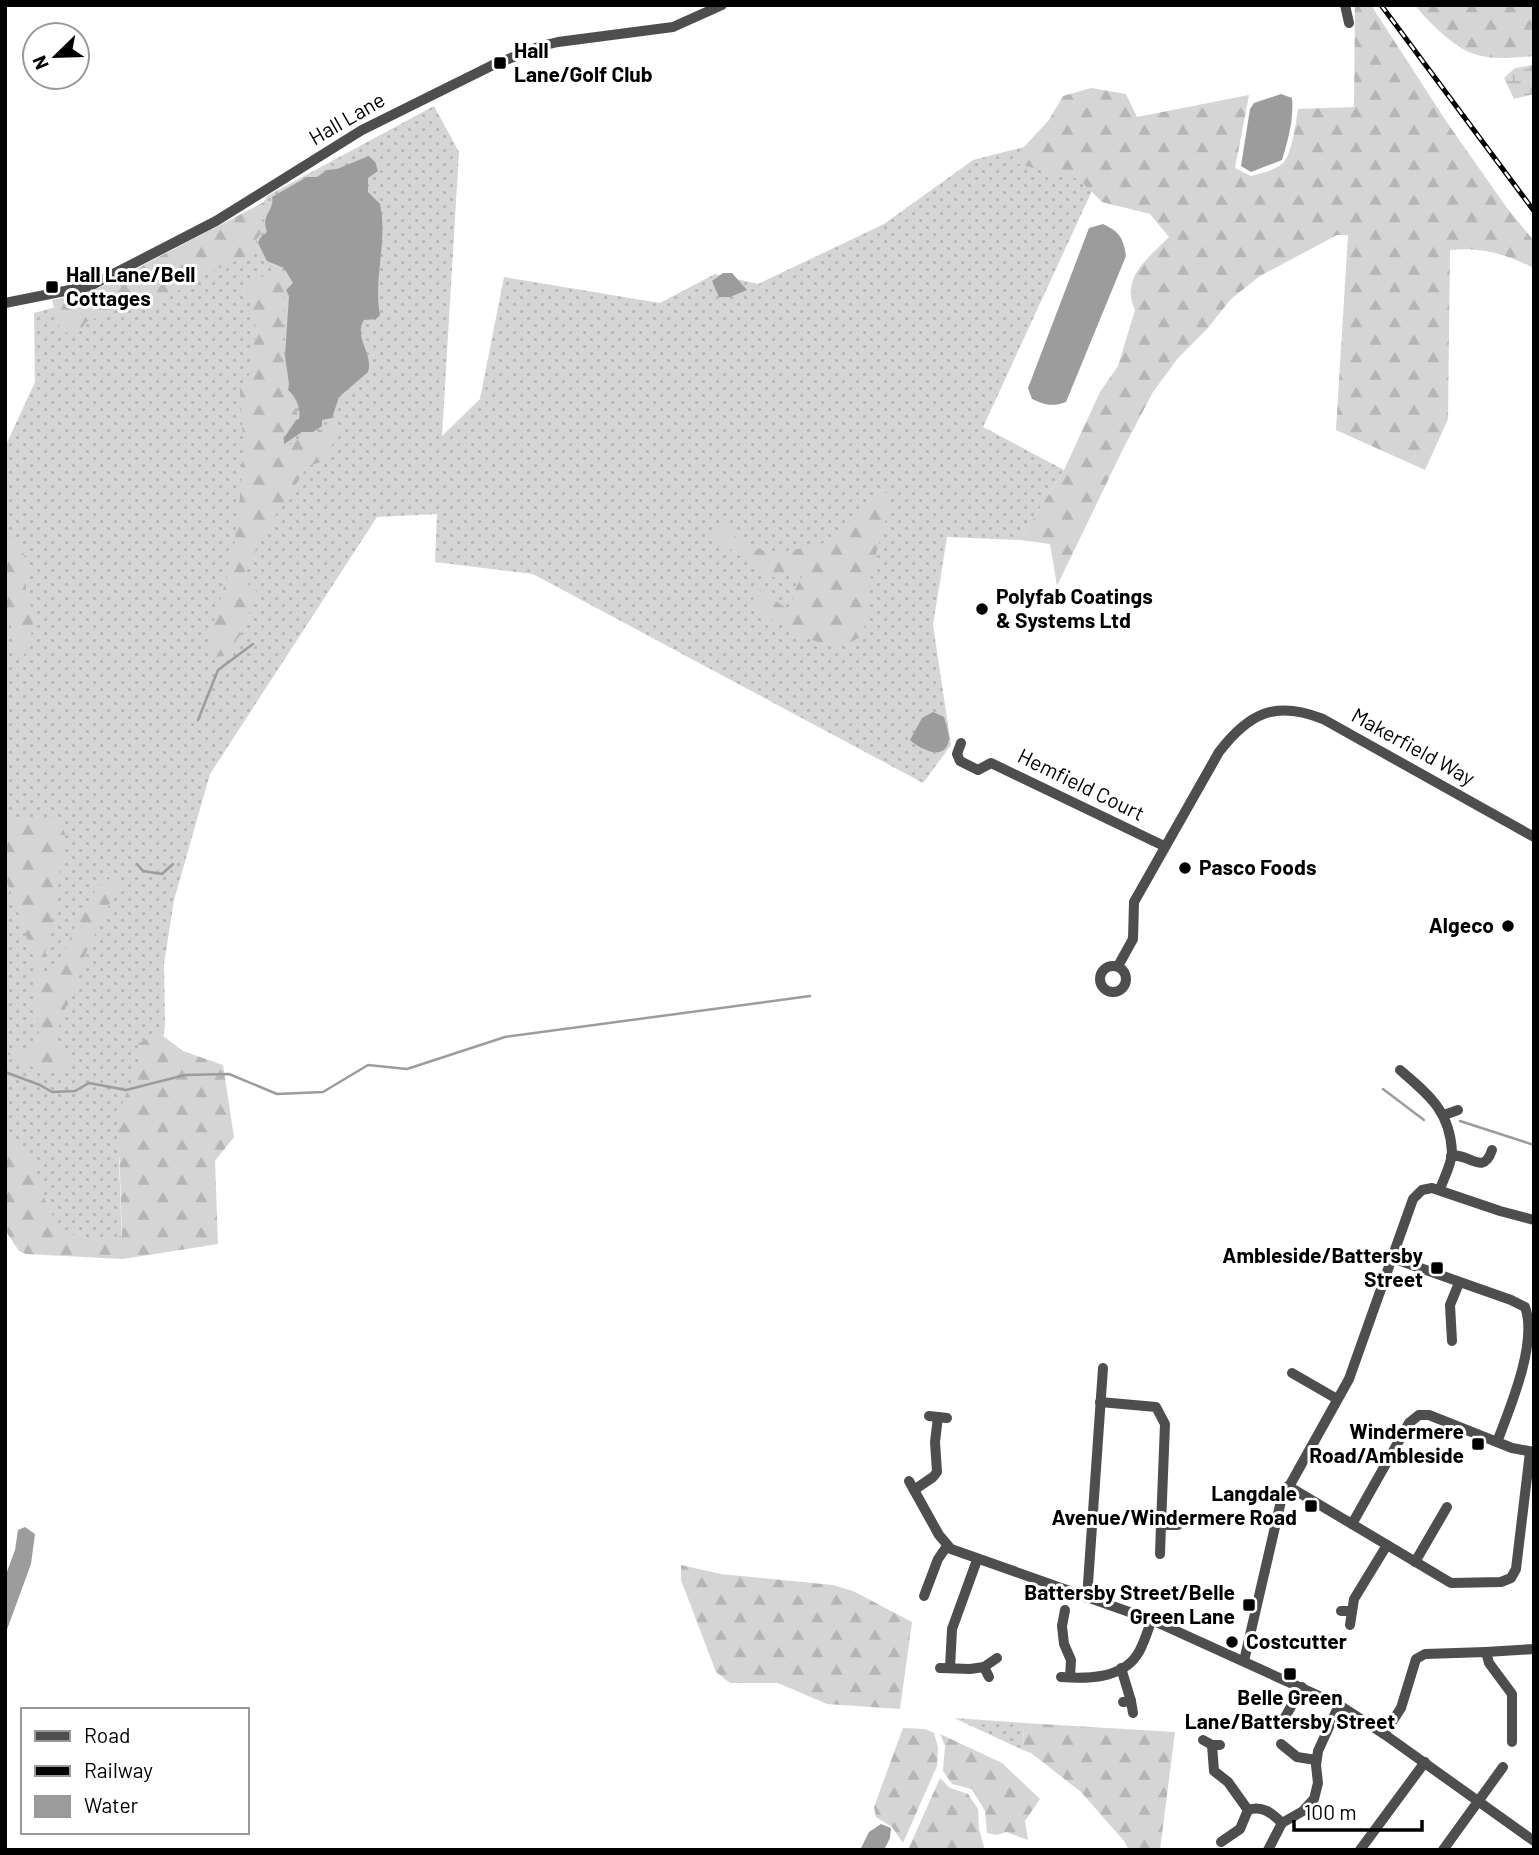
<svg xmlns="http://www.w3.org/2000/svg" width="1539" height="1855" viewBox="0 0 1539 1855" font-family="Barlow,sans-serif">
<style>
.grass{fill:url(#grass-dots)}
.forest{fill:url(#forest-firs)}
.wetland{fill:url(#wetland-marsh)}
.water{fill:#9c9c9c}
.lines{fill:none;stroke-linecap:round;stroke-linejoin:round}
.stream{stroke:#9c9c9c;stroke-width:2.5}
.minor{stroke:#4e4e4e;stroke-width:10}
.rail-casing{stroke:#000;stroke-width:5}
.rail{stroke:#fff;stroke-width:2.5;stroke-dasharray:8;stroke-linecap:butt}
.poi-dot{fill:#000;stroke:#fff;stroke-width:2.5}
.labels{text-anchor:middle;stroke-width:6;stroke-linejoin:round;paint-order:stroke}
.poi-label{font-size:21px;font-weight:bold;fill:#000;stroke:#fff;text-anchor:start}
.street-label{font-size:21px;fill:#000;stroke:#fff}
</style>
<defs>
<pattern id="grass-dots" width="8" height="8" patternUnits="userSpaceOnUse" patternTransform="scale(1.75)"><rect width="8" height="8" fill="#d5d5d5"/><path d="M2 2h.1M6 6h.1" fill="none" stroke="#b5b5b5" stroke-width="1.8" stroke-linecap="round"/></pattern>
<pattern id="forest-firs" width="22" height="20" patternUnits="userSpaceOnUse" patternTransform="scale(1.75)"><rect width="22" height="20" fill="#d5d5d5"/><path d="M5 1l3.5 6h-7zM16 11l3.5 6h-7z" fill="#b5b5b5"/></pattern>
<pattern id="wetland-marsh" width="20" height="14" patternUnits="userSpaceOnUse" patternTransform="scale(1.75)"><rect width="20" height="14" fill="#d5d5d5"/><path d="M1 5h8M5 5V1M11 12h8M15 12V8" fill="none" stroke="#b5b5b5"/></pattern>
</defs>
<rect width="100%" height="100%" fill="#fff"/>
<g class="grass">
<path d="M434,106l25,46 -17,284 38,-37 24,-122 156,26 55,-29 43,10 126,-60 89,-64 83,-21 41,41 -114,247 81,43 -44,70 -73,-3 -14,88 18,120 -28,38 -390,-209 -98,-12 2,-48 -60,3 -167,257 -36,126 -10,64 1,60 -8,66 -38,69 3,88 -98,-1 -19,-100v-699l30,-65 -1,-69 47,-13 171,-78 15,-26z"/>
<path d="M954,1718l70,5 -1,27z"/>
</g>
<g class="forest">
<path d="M1355,5h16l75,116 61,87 27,33v27c-29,-14 -52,-21 -84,-18l-2,169 -23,51 -89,-40 12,-195h-11l-77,41 -29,23 -24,30 -29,29 -25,34 -30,57 -66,137 -7,-42 -30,-4 44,-70 36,-78 18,-26 17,-56c-15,-33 13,-51 34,-73l-19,-23 -48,-12 -23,-23 -69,-17 39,-42 14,-24 28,-8 35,6 11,23 112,-22 -14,73 16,8c10,-3 23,-5 32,-13 9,-9 13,-41 15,-54l56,-2z"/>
<path d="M1415,5h119v51c-20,2 -41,4 -60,-2 -18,-5 -48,-34 -59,-49z"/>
<path d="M266,201l-4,19 2,9 -8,11v12l-62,27 -32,24 -17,-4 -59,23 -7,10 -18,1 -9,-33 34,-7 19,-8z"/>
<path d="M283,271l6,7 -1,7 -4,3c2,23 -2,46 0,69 1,12 4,22 1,34 7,6 13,16 12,26l-7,7 -8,16 2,8 19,-12 12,-1 9,-8 11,-3 3,5 -5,15 -12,18 -13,4 -41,62 -23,45 -1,7 14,12 -15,40 -17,24 -12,1 -7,-5v-5l27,-90 8,-69 2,-47 -3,-52 10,-16 1,-19 5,-18 -1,-15 -9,-36 24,-12z"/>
<path d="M881,493h7c2,26 -11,52 -16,77 -5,22 -3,45 -10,66 -6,3 -14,8 -20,9 -29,3 -68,-25 -92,-38l7,-18 29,19 8,-3v-13l12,-24 -26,10 -12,-2 -52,-37 -4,-10 6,-5 8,2 11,12 13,10 27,5 42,-8 12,-6z"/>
<path d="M5,537h14l7,25v28l7,23v13l-6,25 -4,6 -6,-3 -4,-24 -8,-14z"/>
<path d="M20,817h34l6,4 5,13 -9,67 -14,69 13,4c14,-27 31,-92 62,-98l4,4 -36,75 -10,34 -6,10 -14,38 2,7 12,17c-16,23 -44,2 -63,-8l5,-4c14,0 25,4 28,-13l-6,-81 -28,-79v-52z"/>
<path d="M159,1033l24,18 40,14 11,72 -19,24 3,83 -95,15 -97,-5 -7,-3 -14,-21v-100l16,23 12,7c14,53 24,91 89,76l-4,-123 24,-54 -5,-15z"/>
<path d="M681,1565l40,9 112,11 20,6 59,31 -12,87 -73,-5 -49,-21h-48l-14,-11 -35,-92z"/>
<path d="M1024,1723l151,9 -15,118h-31l-5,-9 -43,-49 -50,-39 -8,-3z"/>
<path d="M903,1728l22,1 9,4 4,14 -1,19 -34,77 -11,-16 -16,-10 -2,-10z"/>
<path d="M940,1734l62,29 38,36 -15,22 3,19 -22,-8 -9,3 -10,-2 -2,-22 -13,-22 -20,-5 -9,-13 2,-25z"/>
<path d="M940,1778l10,10 18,6 10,15 1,20 6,21h-77z"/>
</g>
<path class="wetland" d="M1534,65v29l-20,5 -10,-21 11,-10z"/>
<g class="water">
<path d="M1281,94l11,4c2,21 -4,42 -10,62l-31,12 -10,-6 9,-57 4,-6z"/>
<path d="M369,156l6,6 3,9 -10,7v14l12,12c8,37 -7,74 0,111l-4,4 -12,1c-11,17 10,34 4,52l-29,25 -7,21 -10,2v6l-9,6h-11l-18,12v-6l12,-18 3,-1c2,-11 -3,-22 -11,-29l1,-6 -4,-28 4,-60 -3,-6 7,-7 -9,-15 -17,-7 -9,-18 2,-5 7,-6c-7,-18 8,-21 5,-35l35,-20h10l10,-7 10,-1z"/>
<path d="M1103,224c17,8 20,14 23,32l-60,146c-14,5 -21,3 -34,-3l-4,-11 61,-160z"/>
<path d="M723,273h9l15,17 -17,7h-11l-7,-16z"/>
<path d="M933,712l11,5c2,7 8,22 3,29 -8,14 -29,1 -37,-6l12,-22z"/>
<path d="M25,1527l10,7 -4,30 -26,71v-58l10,-27 3,-20z"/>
<path d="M881,1824l10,4 -1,10 -6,12h-24l9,-18z"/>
</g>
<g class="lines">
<g class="stream">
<path d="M198,720l20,-50 35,-26"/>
<path d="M137,864l6,7 19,3 11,-10"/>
<path d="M5,1072l35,13 12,7 23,-1 14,-8 37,7 59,-15 44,-1 48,20 46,-2 45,-27 39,4 98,-32 305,-41"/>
<path d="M1383,1089l41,31"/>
<path d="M1460,1121l74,24"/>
</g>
<g class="minor">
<path d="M1345,5l4,18"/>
<path d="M5,303l85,-17 126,-65 146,-91 131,-65 48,-19 17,-4 115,-15 49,-22"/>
<path d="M961,743l-4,11 3,7 18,9 13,-7 173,83"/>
<circle cx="1113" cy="979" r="13"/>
<path d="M1118,966l15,-27 1,-37 85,-150c30,-39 56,-52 104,-33l211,118"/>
<path d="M1400,1070c29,25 50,41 52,82 0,11 -8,26 -12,37"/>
<path d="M1444,1115l14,-5"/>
<path d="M1451,1156c18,-4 32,21 41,-6"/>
<path d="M1392,1258l119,42 14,7c13,35 -15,101 -28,135"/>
<path d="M1452,1341l-2,-36 9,-22"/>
<path d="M1292,1373l45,26"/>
<path d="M1100,1402l56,5 9,17 -4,101"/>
<path d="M929,1416l18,2"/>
<path d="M909,1481l30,54 12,14 201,71 187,85 45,29 150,107"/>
<path d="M1288,1486l163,97 50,-1 10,-4 5,-9 14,-117"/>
<path d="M914,1490l19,-13 4,-5 -2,-30 3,-25"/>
<path d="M1352,1524l57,-101 10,-8h10l83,33 22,4"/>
<path d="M1160,1554l1,-29h17"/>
<path d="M1415,1562l32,-55"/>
<path d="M924,1596l14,-37 9,-13"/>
<path d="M1087,1598l16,-230"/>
<path d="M1065,1610l-3,16 2,18 7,16 -1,17"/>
<path d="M1341,1611h11"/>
<path d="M1350,1625l4,-26 33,-54"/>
<path d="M1486,1652l48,-3"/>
<path d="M1244,1661l37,-160 68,-122 64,-180 9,-9 10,-2 68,23 34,9"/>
<path d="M940,1668l30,1 14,-2"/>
<path d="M950,1668l2,-39 25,-69"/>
<path d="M1121,1668l10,33"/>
<path d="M989,1677l-5,-10 13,-9"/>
<path d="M1061,1677c25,2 60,2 76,-22 7,-10 10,-24 15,-35"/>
<path d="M1123,1702l8,-1 2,12"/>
<path d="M1284,1719l18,-32"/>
<path d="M1384,1734l17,-26 15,-49 9,-5 61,-2 3,11 23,31v48"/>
<path d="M1203,1740l9,5h8"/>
<path d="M1281,1744l16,13 19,3"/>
<path d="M1212,1745l2,26 14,11 20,28c14,-5 24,3 34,13"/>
<path d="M1221,1842l19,-13 8,-19"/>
<path d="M1268,1850l14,-27 21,-12 11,-12 4,-16 -2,-18 2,-14 21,-46"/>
<path d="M1360,1850l65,-88"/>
<path d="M1443,1850l60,-83"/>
</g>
<defs>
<path id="rail" d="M1381,5l153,206"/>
</defs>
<use href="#rail" class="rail-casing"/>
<use href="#rail" class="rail"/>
</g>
<g class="poi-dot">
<rect x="493" y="56" width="14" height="14" rx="3.5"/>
<rect x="45" y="280" width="14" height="14" rx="3.5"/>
<circle cx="982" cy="609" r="7"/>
<circle cx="1185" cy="868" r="7"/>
<circle cx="1508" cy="926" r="7"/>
<rect x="1430" y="1261" width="14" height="14" rx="3.5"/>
<rect x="1471" y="1437" width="14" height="14" rx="3.5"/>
<rect x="1304" y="1499" width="14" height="14" rx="3.5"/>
<rect x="1242" y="1598" width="14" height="14" rx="3.5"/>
<circle cx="1232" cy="1642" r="7"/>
<rect x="1283" y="1667" width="14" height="14" rx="3.5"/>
</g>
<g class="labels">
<g class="poi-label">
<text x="514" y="58">Hall<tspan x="514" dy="24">Lane/Golf Club</tspan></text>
<text x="66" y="282">Hall Lane/Bell<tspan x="66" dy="24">Cottages</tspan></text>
<text x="996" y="604">Polyfab Coatings<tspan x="996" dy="24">&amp; Systems Ltd</tspan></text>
<text x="1199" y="875">Pasco Foods</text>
<text x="1494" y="933" text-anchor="end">Algeco</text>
<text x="1423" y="1263" text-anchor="end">Ambleside/Battersby<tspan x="1423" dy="24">Street</tspan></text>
<text x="1464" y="1439" text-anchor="end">Windermere<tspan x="1464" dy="24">Road/Ambleside</tspan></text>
<text x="1297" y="1501" text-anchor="end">Langdale<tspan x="1297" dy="24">Avenue/Windermere Road</tspan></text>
<text x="1235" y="1600" text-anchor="end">Battersby Street/Belle<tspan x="1235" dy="24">Green Lane</tspan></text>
<text x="1246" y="1649">Costcutter</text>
<text x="1290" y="1705" text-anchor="middle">Belle Green<tspan x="1290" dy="24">Lane/Battersby Street</tspan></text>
</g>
<g class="street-label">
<text transform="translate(347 119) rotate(-30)" y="7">Hall Lane</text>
<text transform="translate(1413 747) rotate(29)" y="7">Makerfield Way</text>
<text transform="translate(1081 785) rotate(26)" y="7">Hemfield Court</text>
</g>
</g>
<rect width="1539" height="1855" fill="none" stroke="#000000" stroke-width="14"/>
<rect x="21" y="1708" width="228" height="126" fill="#ffffff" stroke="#999999" stroke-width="2"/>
<rect x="35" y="1731" width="35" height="10" fill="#4e4e4e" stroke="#999999" stroke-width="2"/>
<text x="84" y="1743" font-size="21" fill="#000000">Road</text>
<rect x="35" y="1766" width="35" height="10" fill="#000000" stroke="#999999" stroke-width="2"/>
<text x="84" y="1778" font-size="21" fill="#000000">Railway</text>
<rect x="35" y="1796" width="35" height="21" fill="#9c9c9c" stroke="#999999" stroke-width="2"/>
<text x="84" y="1813" font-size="21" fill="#000000">Water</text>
<g transform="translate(56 56) rotate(247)"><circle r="33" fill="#ffffff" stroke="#999999" stroke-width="2"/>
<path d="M0-5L12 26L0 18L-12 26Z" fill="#000000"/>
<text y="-10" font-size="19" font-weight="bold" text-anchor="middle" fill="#000000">N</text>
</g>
<path d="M1294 1820v10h128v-10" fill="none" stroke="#000000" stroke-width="3.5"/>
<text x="1304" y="1820" font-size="21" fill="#000000" stroke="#ffffff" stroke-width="5" paint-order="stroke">100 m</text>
</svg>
